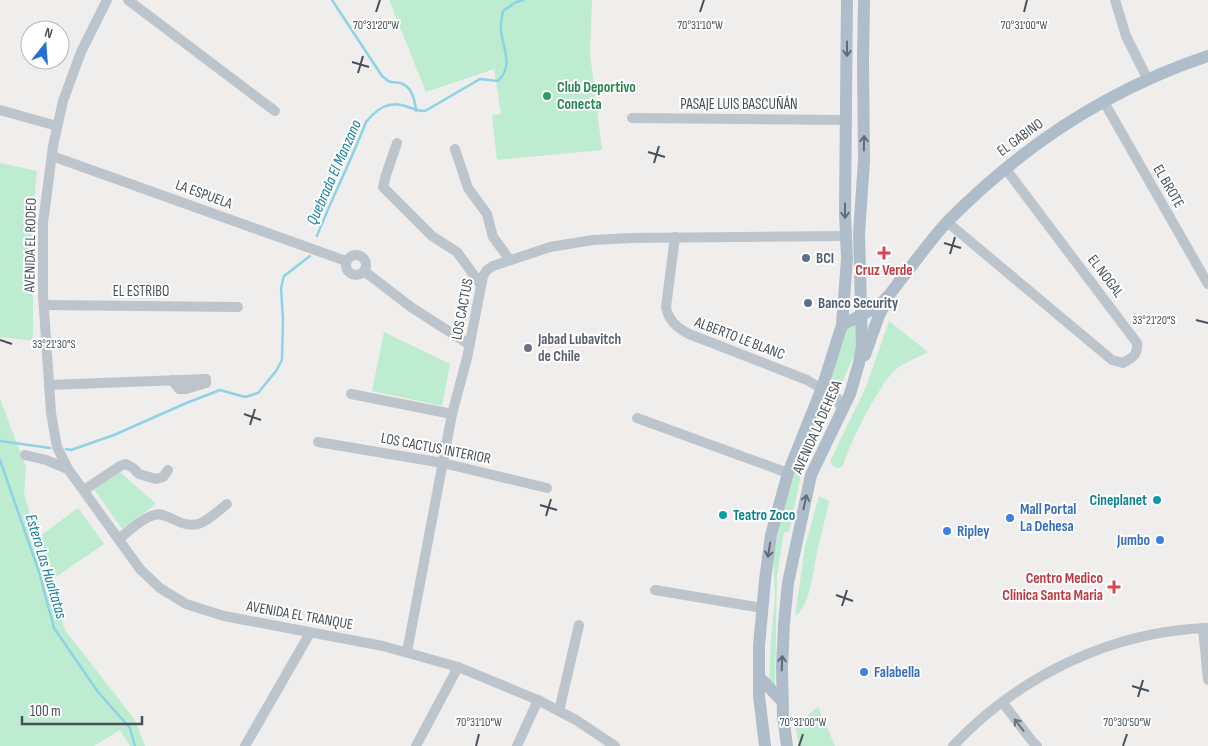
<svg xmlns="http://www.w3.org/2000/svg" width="1208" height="746" viewBox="0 0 1208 746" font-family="'Sofia Sans Condensed',sans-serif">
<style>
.green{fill:#beecd0}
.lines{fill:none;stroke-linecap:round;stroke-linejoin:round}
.stream{stroke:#8dd2e6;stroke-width:2.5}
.minor{stroke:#bdc5cc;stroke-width:10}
.major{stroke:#afbdcb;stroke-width:12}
.oneway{stroke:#616c76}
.oneway2{stroke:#6a747c}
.ticks{fill:none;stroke:#47515a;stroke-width:2}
.leisure-dot{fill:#2e9e5b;stroke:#fff;stroke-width:2}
.health-dot{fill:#e0444e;stroke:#fff;stroke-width:2}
.service-dot{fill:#5c6f8a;stroke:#fff;stroke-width:2}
.worship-dot{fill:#6b7280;stroke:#fff;stroke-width:2}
.culture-dot{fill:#0f9aa8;stroke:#fff;stroke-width:2}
.shop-dot{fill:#3f7fe0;stroke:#fff;stroke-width:2}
.labels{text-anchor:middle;stroke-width:4;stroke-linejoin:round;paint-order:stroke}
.leisure-label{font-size:15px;font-weight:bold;fill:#27864d;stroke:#fff;text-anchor:start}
.street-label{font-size:15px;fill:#47515a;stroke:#fff}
.service-label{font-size:15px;font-weight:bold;fill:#4e5e75;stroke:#fff;text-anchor:start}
.health-label{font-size:15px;font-weight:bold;fill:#be3a42;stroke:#fff}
.worship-label{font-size:15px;font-weight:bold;fill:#5b616d;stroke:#fff;text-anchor:start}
.culture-label{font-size:15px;font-weight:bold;fill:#0d838f;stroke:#fff;text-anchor:end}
.shop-label{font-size:15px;font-weight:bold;fill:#366cbe;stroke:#fff;text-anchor:start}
.water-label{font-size:16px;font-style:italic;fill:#15809f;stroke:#fff}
.ticks-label{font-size:12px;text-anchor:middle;fill:#47515a;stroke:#fff;stroke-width:4;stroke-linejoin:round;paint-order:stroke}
</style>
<rect width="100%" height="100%" fill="#f0eded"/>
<g class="green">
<path d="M389,0h203l-2,54 12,96 -105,10 -5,-45 9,-1 -7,-45 -68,23z"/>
<path d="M0,163l37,8 -4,42v128l-33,-4z"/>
<path d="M857,319v30l-56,126 -12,57h-5l-7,44 -2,111 -6,-5 2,-44 4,-42 -2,-39 10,-46 12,-40 32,-76 18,-67z"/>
<path d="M889,321l39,31c-10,6 -26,11 -34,19 -16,16 -45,73 -51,95l-6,2 -6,-3v-6l35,-72z"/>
<path d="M384,332l66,32 -8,42 -70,-15z"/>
<path d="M0,399l26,68 -2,27 41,136 70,90 10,26h-15l-10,-16 -26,16h-94z"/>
<path d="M120,472l36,32 -34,25 -28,-40z"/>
<path d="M819,496l10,5c-3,15 -7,31 -11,46 -4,17 -7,60 -23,69l10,-69z"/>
<path d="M78,508l26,36 -51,35 -13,-43z"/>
<path d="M818,707l17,39h-36l-4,-21z"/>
</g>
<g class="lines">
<g class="stream">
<path d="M332,0l50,76c11,9 7,5 18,7 12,3 15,17 16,28"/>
<path d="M317,236c15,-38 34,-75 49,-114 10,-12 22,-22 39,-16 8,2 11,5 20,5l55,-32 18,2c16,-15 5,-32 3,-50 -1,-6 1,-14 2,-20l13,-9 8,-2"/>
<path d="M0,441l50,7"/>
<path d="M66,449l5,1 43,-15 70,-31 36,-14 25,7 13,-4 18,-22 6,-11 1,-41 -2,-31 3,-12 26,-20"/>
<path d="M0,460l39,112 15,56 44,64 32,36 5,18"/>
</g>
<g class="minor">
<path d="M128,0l147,111"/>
<path d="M1115,0l11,36 22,44"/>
<path d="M1104,102l104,182"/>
<path d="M0,110l57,16"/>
<path d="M632,118l214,2"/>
<path d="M397,143l-11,32 -3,12 49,49 25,16 24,33"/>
<path d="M455,149l13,39 19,26 6,23 17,23"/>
<path d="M52,156l294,105"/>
<path d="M947,222l165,138 11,3c10,-6 15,-8 14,-20l-132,-175"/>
<path d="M675,237l-9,70c2,13 11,21 23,27l118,46 30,18 5,12"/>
<circle cx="356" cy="265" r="10"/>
<path d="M364,271l47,36 59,38"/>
<path d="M44,305l194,2"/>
<path d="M49,385l157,-6v4l-20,6h-7l-7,-9"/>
<path d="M351,394l101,20"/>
<path d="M637,418l151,55"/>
<path d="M318,442l125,21 104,25"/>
<path d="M25,455l21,5 22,9 72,100 20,19 26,16 38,12 159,30 75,21 80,33 38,20 39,26"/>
<path d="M68,469l-11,-22 -6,-34 -8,-118v-72l10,-77 10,-45 18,-49 26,-52"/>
<path d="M84,490l36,-24 6,-2 7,4 6,6 17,5 7,-2 5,-7"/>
<path d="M119,539c10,-8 23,-21 35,-24 7,-2 12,1 19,4 25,14 35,0 54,-15"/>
<path d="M655,590l107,18"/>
<path d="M1203,628l5,52"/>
<path d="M407,652l45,-238 15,-56 16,-82 4,-6 6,-4 57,-19 43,-7 39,-2 214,-2"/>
<path d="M1003,703l29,38 5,5"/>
<path d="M559,711l20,-86"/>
<path d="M245,746l65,-113"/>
<path d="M416,746l42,-79"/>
<path d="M517,746l21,-46"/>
<path d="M953,746c66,-70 159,-115 255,-118"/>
</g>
<g class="major">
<path d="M842,325c13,-7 28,-13 39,-22 9,-7 15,-18 22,-26 15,-19 29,-39 45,-56 73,-74 161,-132 260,-165"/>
<path d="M865,355l13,-37 9,-19"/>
<path d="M759,677l23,24"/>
<path d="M765,746l-6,-50v-50l6,-66 6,-45 17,-62 34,-85 20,-63 5,-66 -2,-47 2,-212"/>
<path d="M787,746l-4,-31 -1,-48 2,-44 4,-40 23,-108 39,-81 9,-31 3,-18 -3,-112 5,-72 -1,-99 1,-62"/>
</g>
</g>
<defs><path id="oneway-shaft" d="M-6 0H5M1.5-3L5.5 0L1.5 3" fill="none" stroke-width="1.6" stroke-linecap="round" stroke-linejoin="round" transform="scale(1.25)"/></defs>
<g class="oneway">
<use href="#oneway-shaft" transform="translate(847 49) rotate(90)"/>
<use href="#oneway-shaft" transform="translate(864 143) rotate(-89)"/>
<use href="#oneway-shaft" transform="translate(845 211) rotate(90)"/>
<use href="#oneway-shaft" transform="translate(805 502) rotate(-78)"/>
<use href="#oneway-shaft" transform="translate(769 550) rotate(99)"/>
<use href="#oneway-shaft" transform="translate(782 663) rotate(-88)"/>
</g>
<use class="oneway2" href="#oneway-shaft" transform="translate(1019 725) rotate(-128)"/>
<path class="ticks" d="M376,12l4,-12M700,12l4,-12M1024,12l3,-12M352,62l17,5M358,73l5,-17M648,152l17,5M654,163l5,-17M944,243l17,5M950,254l5,-17M1196,320l12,3M0,340l12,4M244,414l17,6M250,425l5,-16M540,505l17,5M546,516l5,-17M836,595l17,6M842,606l5,-16M1132,686l17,5M1138,697l5,-17M476,746l3,-12M799,746l4,-12M1123,746l4,-12"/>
<circle class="leisure-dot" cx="547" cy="96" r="5"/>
<g class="health-dot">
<path d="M881.5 245.5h5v5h5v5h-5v5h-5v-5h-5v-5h5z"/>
<path d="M1111.5 579.5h5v5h5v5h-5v5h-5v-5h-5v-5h5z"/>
</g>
<g class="service-dot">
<circle cx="806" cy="258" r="5"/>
<circle cx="808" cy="303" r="5"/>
</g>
<circle class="worship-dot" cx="528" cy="348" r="5"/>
<g class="culture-dot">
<circle cx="1157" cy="500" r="5"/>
<circle cx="723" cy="515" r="5"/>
</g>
<g class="shop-dot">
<circle cx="1010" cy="518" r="5"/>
<circle cx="947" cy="531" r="5"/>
<circle cx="1160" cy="540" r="5"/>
<circle cx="864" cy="672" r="5"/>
</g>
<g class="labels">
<g class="leisure-label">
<text x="557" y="92">Club Deportivo<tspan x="557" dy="17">Conecta</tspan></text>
</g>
<g class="street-label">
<text x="739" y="109">PASAJE LUIS BASCUÑÁN</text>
<text transform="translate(1020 137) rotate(-36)" y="5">EL GABINO</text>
<text transform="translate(1169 186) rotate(60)" y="5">EL BROTE</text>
<text transform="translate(204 194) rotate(20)" y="5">LA ESPUELA</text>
<text transform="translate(30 245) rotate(-89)" y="5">AVENIDA EL RODEO</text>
<text transform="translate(1106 276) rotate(53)" y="5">EL NOGAL</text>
<text x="141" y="296">EL ESTRIBO</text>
<text transform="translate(462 309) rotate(-79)" y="5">LOS CACTUS</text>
<text transform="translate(740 338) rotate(21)" y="5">ALBERTO LE BLANC</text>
<text transform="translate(817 427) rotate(-66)" y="5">AVENIDA LA DEHESA</text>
<text transform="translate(436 448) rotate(11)" y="5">LOS CACTUS INTERIOR</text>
<text transform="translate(300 615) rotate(10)" y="5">AVENIDA EL TRANQUE</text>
</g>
<g class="service-label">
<text x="816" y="263">BCI</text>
<text x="818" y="308">Banco Security</text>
</g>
<g class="health-label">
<text x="884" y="275">Cruz Verde</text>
<text x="1103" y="583" text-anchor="end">Centro Medico<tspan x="1103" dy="17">Clínica Santa Maria</tspan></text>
</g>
<g class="worship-label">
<text x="538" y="344">Jabad Lubavitch<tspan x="538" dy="17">de Chile</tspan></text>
</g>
<g class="culture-label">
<text x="1147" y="505">Cineplanet</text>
<text x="733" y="520" text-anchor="start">Teatro Zoco</text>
</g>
<g class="shop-label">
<text x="1020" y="514">Mall Portal<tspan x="1020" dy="17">La Dehesa</tspan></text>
<text x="957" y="536">Ripley</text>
<text x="1150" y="545" text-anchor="end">Jumbo</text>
<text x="874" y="677">Falabella</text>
</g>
<g class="water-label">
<text transform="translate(333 172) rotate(-66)" y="6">Quebrada El Manzano</text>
<text transform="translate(47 566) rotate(73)" y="6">Estero Las Hualtatas</text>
</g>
</g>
<g class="ticks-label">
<text x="376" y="29">70°31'20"W</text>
<text x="700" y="29">70°31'10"W</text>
<text x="1024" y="29">70°31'00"W</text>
<text x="1154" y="324">33°21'20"S</text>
<text x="54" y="348">33°21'30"S</text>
<text x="479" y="726">70°31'10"W</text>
<text x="803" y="726">70°31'00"W</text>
<text x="1127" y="726">70°30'50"W</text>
</g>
<g transform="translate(45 45) rotate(17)"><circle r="24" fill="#ffffff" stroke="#b5b9bd"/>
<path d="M0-4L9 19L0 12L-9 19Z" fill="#246ed4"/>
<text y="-8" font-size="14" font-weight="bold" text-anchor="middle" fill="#47515a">N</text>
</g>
<path d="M22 716v8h120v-8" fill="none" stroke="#47515a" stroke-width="2.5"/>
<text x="30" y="716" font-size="15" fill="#47515a" stroke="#ffffff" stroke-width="4" paint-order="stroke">100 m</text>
</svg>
